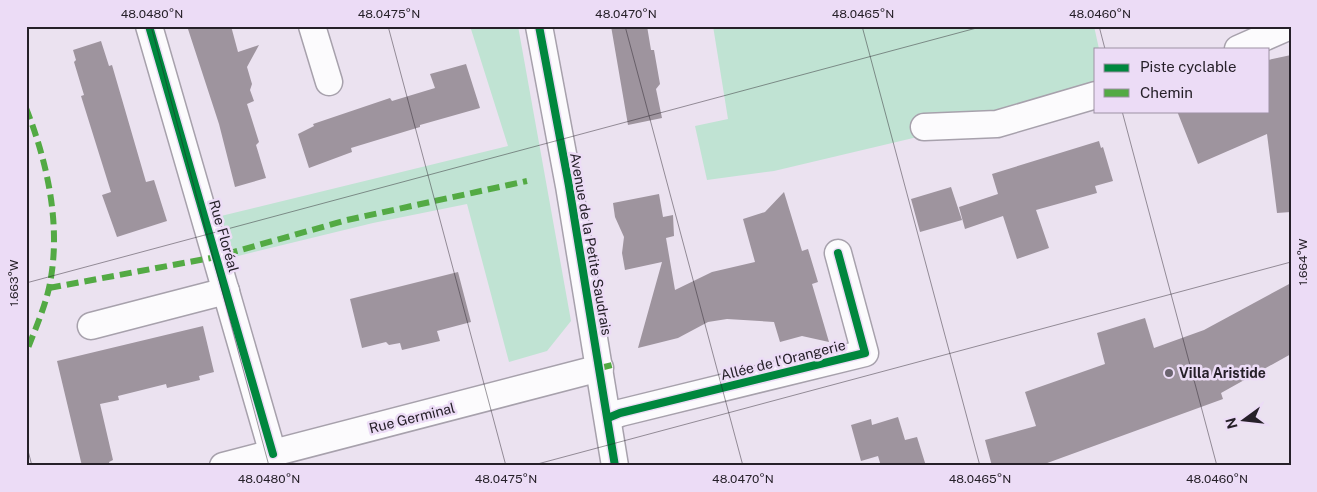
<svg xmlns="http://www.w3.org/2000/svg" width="1317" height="492" viewBox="0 0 1317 492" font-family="'Public Sans',sans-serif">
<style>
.green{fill:#c0e3d3}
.building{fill:#9e949e}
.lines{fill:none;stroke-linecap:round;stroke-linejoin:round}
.minor-casing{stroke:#a7a1ac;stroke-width:29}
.minor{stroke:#fcfbfd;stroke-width:26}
.quiet{stroke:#53aa44;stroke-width:6;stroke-dasharray:12 6;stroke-linecap:butt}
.cycleway-casing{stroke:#ecdcf6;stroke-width:11}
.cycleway{stroke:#00873e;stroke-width:8}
.ticks{fill:none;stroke:#262029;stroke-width:1;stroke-opacity:0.45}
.poi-dot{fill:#6b646f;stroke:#ecdcf6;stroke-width:2}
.labels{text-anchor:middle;stroke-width:5;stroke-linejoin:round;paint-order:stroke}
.street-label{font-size:14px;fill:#262029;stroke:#ecdcf6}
.poi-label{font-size:14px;font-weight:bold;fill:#262029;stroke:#ecdcf6;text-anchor:start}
.neatline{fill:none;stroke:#262029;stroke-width:2}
.ticks-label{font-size:12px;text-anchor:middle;fill:#262029}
</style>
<rect width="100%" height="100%" fill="#ebe2f0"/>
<g class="green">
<path d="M470,26h48l53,295 -24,30 -38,11 -42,-158 -94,19 -139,34 -13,-41 287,-70z"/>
<path d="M713,26h381l5,23h-3v35l-111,37 -211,50 -67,9 -12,-54 33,-7z"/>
</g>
<g class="building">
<path d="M187,26h44l7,26 21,-7 -12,22 5,17 -2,6 4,11 -7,3 12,38 -3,3 10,33 -31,9 -16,-63z"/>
<path d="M611,26h36l4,24h3l6,34 -4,5 6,29 -34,7z"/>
<path d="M101,41l8,25 3,-1 34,117 8,-2 13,41 -50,16 -15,-42 9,-3 -30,-96 3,-1 -10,-33 2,-2 -3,-10z"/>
<path d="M1291,55v157l-14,1 -10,-79 -69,30 -21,-53h91v-51z"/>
<path d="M466,64l14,44 -60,17v2l-69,21 1,4 -43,16 -11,-34 16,-8 -1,-2 77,-26 2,3 43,-13 -5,-14z"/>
<path d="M1099,141l2,7 2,-1 10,34 -18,5 2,7 -61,17 13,38 -32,11 -14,-43 -38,13 -6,-22 39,-13 -6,-20z"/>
<path d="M951,187l11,33 -42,12 -9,-33z"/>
<path d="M784,192l18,59 6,-2 10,33 -6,2 17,58 -27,-6 -22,6 -6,-20 -47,-3 -19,3 -30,16 -40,10 24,-86 -37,8 -3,-17 2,-16 -9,-20 -2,-14 46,-9 4,23 10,-2 1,21 -8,2 9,52 37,-18 43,-10 -12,-43 22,-7z"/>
<path d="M458,272l13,50 -34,9 3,10 -38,9 -2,-7 -11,2 -3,-3 -24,6 -12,-49z"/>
<path d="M1291,283v71l-70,39 2,6 -184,67h-47l-7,-26 51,-14 -11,-34 80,-28 -8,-31 48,-15 9,30 50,-18z"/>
<path d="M203,326l11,46 -15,4 1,4 -33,8 -1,-4 -48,12 1,4 -19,4 13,56 -4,2 1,4h-28l-25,-105z"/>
<path d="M898,417l7,23 12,-3 9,29h-45l-3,-10 -17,5 -10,-36 20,-6 1,6z"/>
</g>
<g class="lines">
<defs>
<g id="minor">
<path d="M149,26l124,428"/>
<path d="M312,26l17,56"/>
<path d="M539,26l30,160 46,280"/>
<path d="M1238,49l52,-23"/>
<path d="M924,127l73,-3 99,-29"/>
<path d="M91,326l135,-35"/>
<path d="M608,418l12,-5 245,-60 -27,-100"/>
<path d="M223,466l377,-98"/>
</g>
</defs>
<use href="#minor" class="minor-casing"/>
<use href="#minor" class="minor"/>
<g class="quiet">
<path d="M26,108c22,56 36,120 23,180 -5,22 -15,44 -23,65"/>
<path d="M49,288l167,-31 131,-37 180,-39"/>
<path d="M600,368l12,-3"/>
</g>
<defs>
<g id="cycleway">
<path d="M149,26l124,428"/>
<path d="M539,26l30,160 46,280"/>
<path d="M608,418l12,-5 245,-60 -27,-100"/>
</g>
</defs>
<use href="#cycleway" class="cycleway-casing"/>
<use href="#cycleway" class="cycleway"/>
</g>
<path class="ticks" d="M151,26l118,440M388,26l118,440M625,26l118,440M862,26l118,440M1099,26l6,23M1122,111l95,355M26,283l958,-257M26,443l6,23M530,466l761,-204"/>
<circle class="poi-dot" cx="1169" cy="373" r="5"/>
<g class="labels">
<g class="street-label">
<text transform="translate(224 236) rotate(74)" y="5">Rue Floréal</text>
<text transform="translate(591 244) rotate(80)" y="5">Avenue de la Petite Saudrais</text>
<text transform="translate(783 360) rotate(-14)" y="5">Allée de l'Orangerie</text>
<text transform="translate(412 418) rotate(-14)" y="5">Rue Germinal</text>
</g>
<g class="poi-label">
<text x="1179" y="378">Villa Aristide</text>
</g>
</g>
<rect width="1317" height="492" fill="none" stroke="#ecdcf6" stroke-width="55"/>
<rect x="1094" y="48" width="175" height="65" fill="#ecdcf6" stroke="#9d91a4"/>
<rect x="1104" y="64" width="25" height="8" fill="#00873e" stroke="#9d91a4"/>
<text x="1140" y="72" font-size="15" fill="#262029">Piste cyclable</text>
<rect x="1104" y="89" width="25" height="8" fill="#53aa44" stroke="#9d91a4"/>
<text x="1140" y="98" font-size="15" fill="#262029">Chemin</text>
<g transform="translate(1244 420) rotate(255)" stroke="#ecdcf6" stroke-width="4" paint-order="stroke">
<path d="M0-4L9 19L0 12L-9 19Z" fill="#262029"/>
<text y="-8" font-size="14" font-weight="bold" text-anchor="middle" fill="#262029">N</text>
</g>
<rect x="28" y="28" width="1262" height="436" class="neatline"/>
<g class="ticks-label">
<text x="152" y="18">48.0480°N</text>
<text x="389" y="18">48.0475°N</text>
<text x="626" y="18">48.0470°N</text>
<text x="863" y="18">48.0465°N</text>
<text x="1100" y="18">48.0460°N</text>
<text transform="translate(1303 262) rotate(-90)" y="4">1.664°W</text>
<text transform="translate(14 283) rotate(-90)" y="4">1.663°W</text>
<text x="269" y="483">48.0480°N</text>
<text x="506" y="483">48.0475°N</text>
<text x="743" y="483">48.0470°N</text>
<text x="980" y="483">48.0465°N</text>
<text x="1217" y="483">48.0460°N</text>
</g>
</svg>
